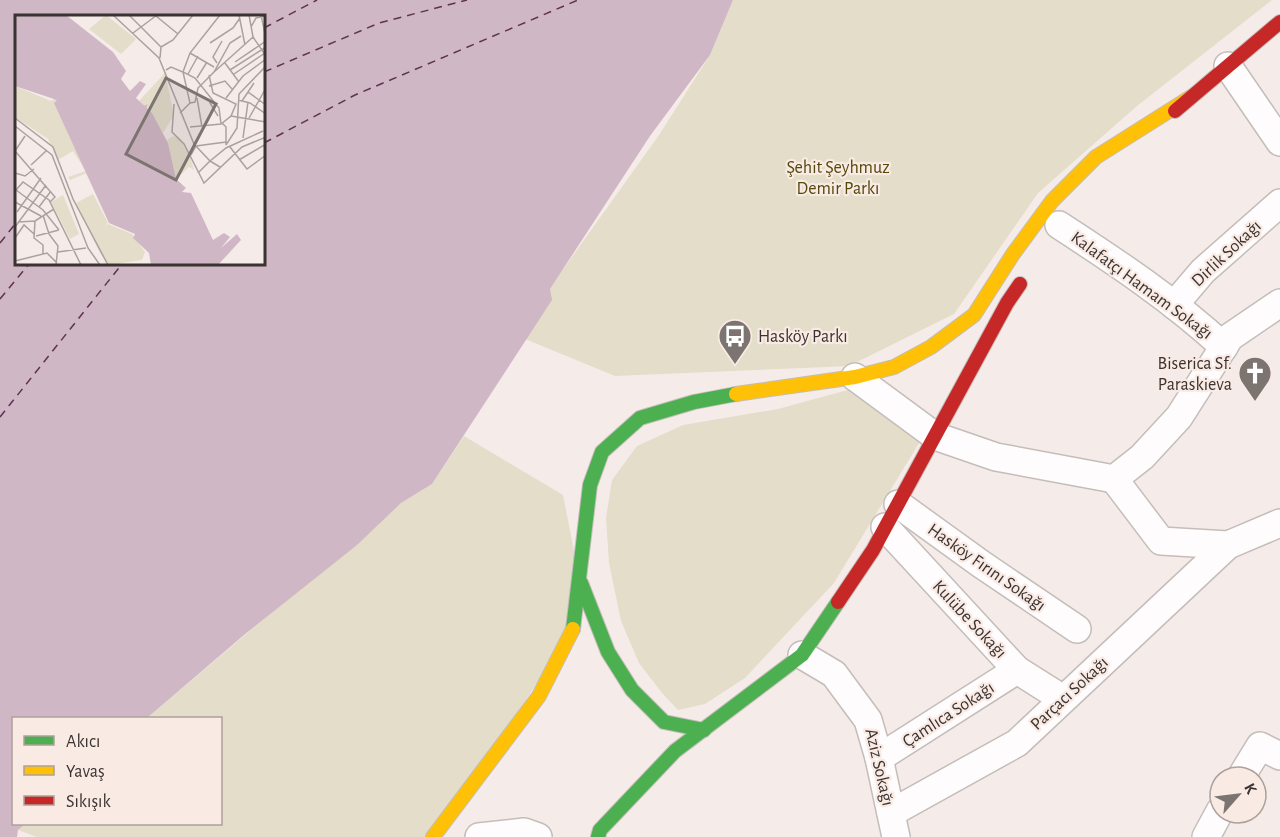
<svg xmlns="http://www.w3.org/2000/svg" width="1280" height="837" viewBox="0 0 1280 837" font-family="'Alegreya Sans',sans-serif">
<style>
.green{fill:#e4ddca}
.water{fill:#d0b7c5;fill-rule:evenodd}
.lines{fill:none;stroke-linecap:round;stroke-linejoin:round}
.ferry{stroke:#5f3252;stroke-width:1.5;stroke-dasharray:8 6;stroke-linecap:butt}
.street-casing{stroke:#c4bdba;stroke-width:30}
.fast-casing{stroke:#c4bdba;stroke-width:16}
.slow-casing{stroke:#c4bdba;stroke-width:16}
.jam-casing{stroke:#c4bdba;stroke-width:16}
.street{stroke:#fefcfc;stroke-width:27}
.fast{stroke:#4caf50;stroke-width:14}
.slow{stroke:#ffc107;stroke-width:14}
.jam{stroke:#c62828;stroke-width:14}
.labels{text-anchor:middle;stroke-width:4.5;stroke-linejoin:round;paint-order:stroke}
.park-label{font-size:18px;fill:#52490b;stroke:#faeae4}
.street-label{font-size:18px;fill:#393331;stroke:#faeae4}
.poi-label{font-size:18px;fill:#393331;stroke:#faeae4;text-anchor:start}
.inset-river{fill:none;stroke:#d0b7c5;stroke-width:3}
.inset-road{fill:none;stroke:#aaa29f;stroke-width:1.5}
.view{fill:#7b7471;fill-opacity:0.15;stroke:#7b7471;stroke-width:3}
.inset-edge{fill:none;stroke:#393331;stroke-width:3}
</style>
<rect width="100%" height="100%" fill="#f5ece9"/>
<g class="green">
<path d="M733,0h539l-135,106 -99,87 -84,121 -105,52 -234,10 -90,-37 26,-39 -2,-11 110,-154 51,-80z"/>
<path d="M866,385l61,45 -93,153 -89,95 -40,26 -27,6 -16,-17 -23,-30 -18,-42 -12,-58 -3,-45 6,-38 25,-34 46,-21 95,-16z"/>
<path d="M464,436l99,59 17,86 -7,49 -140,207h-396l-19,-7 7,-6h195v-106h-73l254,-215 31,-19z"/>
</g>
<path class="water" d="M0,0h733l-23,55 -60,81 -100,153 2,11 -120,184 -31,19 -44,42 -113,90 -97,83h-133v106h11l-7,6 -1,7h-17zM16,16h248v248h-248z"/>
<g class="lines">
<g class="ferry">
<path d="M264,28l53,-28"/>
<path d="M264,72l115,-49 88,-23"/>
<path d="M264,143l91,-48 223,-95"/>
<path d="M0,243l16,-20"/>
<path d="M0,299l29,-35"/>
<path d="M0,417l122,-153"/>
</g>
<defs>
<g id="street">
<path d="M1228,66l52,76"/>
<path d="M1059,225c57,37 114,75 165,122"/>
<path d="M1174,305l29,-34 77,-68"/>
<path d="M855,377l80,59 61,21 118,22 28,-22 37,-40 51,-80 50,-34"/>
<path d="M1114,479l47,62 67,4 52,-22"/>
<path d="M898,504l83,60 96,65"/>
<path d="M885,527l132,143 46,29"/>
<path d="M802,655l32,19 34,46 11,38 17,79"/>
<path d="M879,758l138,-88"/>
<path d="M1241,777l19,-31 20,10"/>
<path d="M891,813l126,-70 211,-198"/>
<path d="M479,837l45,-5 14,5"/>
<path d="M1206,837l14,-26"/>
</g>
<g id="fast">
<path d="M581,583l27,69 24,38 32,32 40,8"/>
<path d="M573,629l17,-144 12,-33 38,-34 54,-16 42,-8"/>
<path d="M598,837l2,-7 75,-79 127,-96 36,-53"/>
</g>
<g id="slow">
<path d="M736,394l119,-17 39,-10 37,-20 43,-32 39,-61 39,-53 44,-44 95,-60"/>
<path d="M433,837l106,-141 34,-67"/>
</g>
<g id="jam">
<path d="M1175,111l105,-89"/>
<path d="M838,602l35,-52 134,-247 13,-19"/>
</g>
</defs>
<use href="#street" class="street-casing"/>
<use href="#fast" class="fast-casing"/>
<use href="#slow" class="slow-casing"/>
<use href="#jam" class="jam-casing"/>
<use href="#street" class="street"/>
<use href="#fast" class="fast"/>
<use href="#slow" class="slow"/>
<use href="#jam" class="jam"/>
</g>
<defs>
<symbol id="bus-pin" viewBox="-11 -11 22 30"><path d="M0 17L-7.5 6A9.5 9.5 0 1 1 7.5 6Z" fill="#7b7471" stroke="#faeae4"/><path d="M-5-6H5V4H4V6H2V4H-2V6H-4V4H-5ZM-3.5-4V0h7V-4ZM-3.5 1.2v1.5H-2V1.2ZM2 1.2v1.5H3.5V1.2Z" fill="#fff"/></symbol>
<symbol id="church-pin" viewBox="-11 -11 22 30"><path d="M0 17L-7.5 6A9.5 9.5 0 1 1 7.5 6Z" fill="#7b7471" stroke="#faeae4"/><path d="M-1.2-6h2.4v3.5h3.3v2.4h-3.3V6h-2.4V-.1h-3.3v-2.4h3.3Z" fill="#fff"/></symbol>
</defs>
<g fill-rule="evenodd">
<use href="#bus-pin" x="716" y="317" width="38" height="52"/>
<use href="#church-pin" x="1236" y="354" width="38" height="52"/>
</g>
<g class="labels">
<g class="park-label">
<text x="838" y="173">Şehit Şeyhmuz<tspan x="838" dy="21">Demir Parkı</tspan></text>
</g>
<g class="street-label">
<text transform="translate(1226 253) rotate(-43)" y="6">Dirlik Sokağı</text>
<text transform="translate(1142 285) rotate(36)" y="6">Kalafatçı Hamam Sokağı</text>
<text transform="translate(987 567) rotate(35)" y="6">Hasköy Fırını Sokağı</text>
<text transform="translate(970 619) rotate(47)" y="6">Kulübe Sokağı</text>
<text transform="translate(1069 693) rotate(-43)" y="6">Parçacı Sokağı</text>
<text transform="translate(948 714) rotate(-33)" y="6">Çamlıca Sokağı</text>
<text transform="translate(880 767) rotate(77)" y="6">Aziz Sokağı</text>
</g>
<g class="poi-label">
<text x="758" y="342">Hasköy Parkı</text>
<text x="1232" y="369" text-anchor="end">Biserica Sf.<tspan x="1232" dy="21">Paraskieva</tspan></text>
</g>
</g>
<g transform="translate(15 15)">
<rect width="250" height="250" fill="#f5ece9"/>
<path d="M91,0l30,24 -15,15 -32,-25zM150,58l9,42 -11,18 -24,-32zM0,71l36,15 5,-3 -1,5 32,70 -17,7 -2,-3 18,-6 -13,-20 -15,9 -10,-21 -33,-22zM158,121l6,2 11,19 4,13 -5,-3 -13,12 -9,-39zM78,179l15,29 -4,4 4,-3 24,10 13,18 -3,8 -33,5 -9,-12 -24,-50zM48,180l16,39 -9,5 -19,-37z" fill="#e4ddca"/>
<path d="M0,0h51l47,37 13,19 -5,8 9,12 10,-10 6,3 -10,14 16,15 16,30 8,36 10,9 -4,4 9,1 22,47 11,-7 6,4 -9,11 16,-14 4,6 -23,25h-67l-2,-12 -16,-15 2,-4 -26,-11 -55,-120 3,-3 -42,-14z" fill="#d0b7c5"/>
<path class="inset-river" d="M1,0l118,94 8,-1M9,0l100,83 20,9M0,18l41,48 1,18 77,13 11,-5 -7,19 -2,22 35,84 -6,23 -13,10M130,95l-2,39 51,116M129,98l-6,34 48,118"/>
<path class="inset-road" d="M98,0l46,43 35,86 16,17 16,-13 37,-17M114,0l32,32M205,0l-30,38 -7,19 12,6 24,30 2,16M224,0l6,30M234,0l4,22 13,19M246,0l5,23M141,1l22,18M236,12l5,-9 10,-2M118,18l24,-18M195,28l23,-15 7,-10M175,38l24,14M145,43l1,-11 12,-7 20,-25M220,47l31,-21M202,48l-4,-6 9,-16M210,48l14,19M151,55l5,-3 12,5 7,31 -10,10M215,55l36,-23M199,57l39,-35M173,59l10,-18M219,59l31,-21M182,63l10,-16M194,71l16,-5 7,8M233,77l18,13M182,83l5,29M211,83l17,-22 23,-17M223,85l12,3 16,11M198,86l-3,2 8,13M227,86l12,-18M175,88l5,-1 3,-14 16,-16 16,-29 11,-7M159,89l-2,28 12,12 20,39 38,-36 24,-10M216,101l35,6M0,103l38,29 20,52 35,66M234,103l17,-30M207,108l4,4v18M0,111l37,29 36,93 12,17M175,112l31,-3 10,-8 5,-12 -23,-11 -4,-18M228,123l5,-36M211,130l11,-17 2,-34 27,-28M215,132l17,22 19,-14M0,136l40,46 -5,5M0,136l10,-15M176,140l5,-9 30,-4M224,145l27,-16M16,150l15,-14M0,158l10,3 9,-7M183,158l12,-12 10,6M1,175l7,-8 26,18 32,65M1,175l27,20 16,20M0,187l26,14M24,192l12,-16M2,197l24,-34M28,200l6,19 9,12 -2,19M20,206l-1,17 9,7v9M3,207l17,-1 19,-12M0,212l31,-42M21,221l23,-6M0,223l9,-13 10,9M43,237l28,-4M0,246l32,-8 10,10"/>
<path class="view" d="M151,63l50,26 -40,76 -50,-26z"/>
<rect width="250" height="250" class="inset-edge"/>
</g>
<rect x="12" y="717" width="210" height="108" fill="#faeae4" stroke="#ada19c" stroke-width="1.5"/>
<rect x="24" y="736" width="30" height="9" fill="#4caf50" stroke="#ada19c" stroke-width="1.5"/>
<text x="66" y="747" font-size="18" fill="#393331">Akıcı</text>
<rect x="24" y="766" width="30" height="9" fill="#ffc107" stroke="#ada19c" stroke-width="1.5"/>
<text x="66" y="777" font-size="18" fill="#393331">Yavaş</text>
<rect x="24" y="796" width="30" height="9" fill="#c62828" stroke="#ada19c" stroke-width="1.5"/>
<text x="66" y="807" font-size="18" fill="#393331">Sıkışık</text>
<g transform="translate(1238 795) rotate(62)"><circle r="28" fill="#faeae4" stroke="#ada19c" stroke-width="1.5"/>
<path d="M0-4.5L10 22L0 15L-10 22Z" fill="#7b7471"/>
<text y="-9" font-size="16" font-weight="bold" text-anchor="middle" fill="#393331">K</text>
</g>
</svg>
